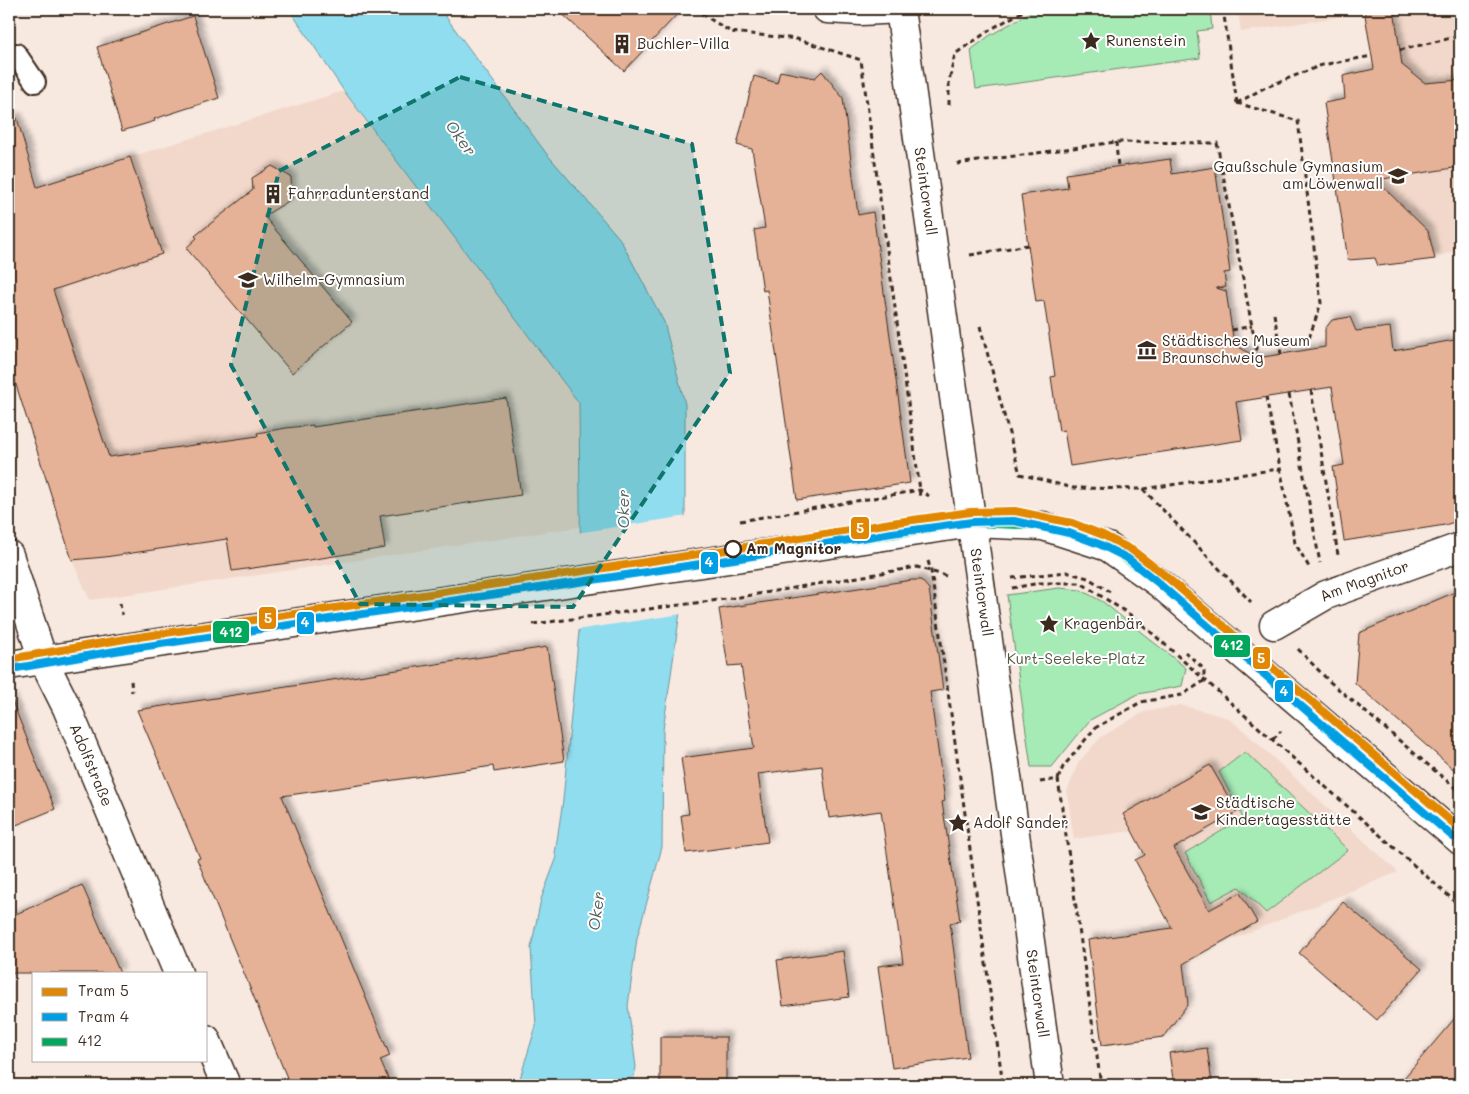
<svg xmlns="http://www.w3.org/2000/svg" width="1469" height="1094" viewBox="0 0 1469 1094" font-family="Mali,sans-serif">
<style>
.built{fill:#f2d8ca}
.green{fill:#a6eab5;stroke:#708a6a}
.water{fill:#90ddef;stroke:#6e959b}
.pier{fill:#f7e8e0}
.building{fill:#e5b197;stroke:#3b2a1e;filter:url(#shadow)}
.lines{fill:none;stroke-linecap:round;stroke-linejoin:round}
.lane-casing{stroke:#3b2a1e;stroke-width:24}
.street-casing{stroke:#3b2a1e;stroke-width:31}
.secondary-casing{stroke:#3b2a1e;stroke-width:31}
.path{stroke:#3b2a1e;stroke-width:3;stroke-dasharray:5 4;stroke-linecap:butt}
.lane{stroke:#fff;stroke-width:20}
.street{stroke:#fff;stroke-width:28}
.secondary{stroke:#fff;stroke-width:28}
.bus-1-casing{stroke:#fff;stroke-width:11}
.bus-1{stroke:#00a75c;stroke-width:8}
.tram-1-casing{stroke:#fff;stroke-width:11}
.tram-2-casing{stroke:#fff;stroke-width:11}
.tram-1{stroke:#e18703;stroke-width:8}
.tram-2{stroke:#009ee3;stroke-width:8}
.marked{fill:#0f766e;fill-opacity:0.2;stroke:#0f766e;stroke-width:4;stroke-dasharray:10 6;stroke-linejoin:round}
.stop-dot{fill:#fff;stroke:#3b2a1e;stroke-width:2.5}
.labels{text-anchor:middle;stroke-width:4;stroke-linejoin:round;paint-order:stroke}
.poi-label{font-size:15px;fill:#3b2a1e;stroke:#fff;text-anchor:start}
.street-label{font-size:15px;fill:#3b2a1e;stroke:#fff}
.stop-label{font-size:15px;font-weight:bold;fill:#3b2a1e;stroke:#fff;text-anchor:start}
.park-label{font-size:15px;fill:#565a44;stroke:#fff}
.water-label{font-size:16px;font-style:italic;fill:#54605d;stroke:#fff}
.line-badge{stroke:#fff;stroke-width:2}
.badge-label{font-size:14px;text-anchor:middle;font-weight:bold;fill:#fff}
</style>
<defs>
<filter id="shadow"><feDropShadow dx="4.5" dy="-4.5" stdDeviation="2.5" flood-color="#0004"/></filter>
</defs>
<rect width="100%" height="100%" fill="#f7e8e0"/>
<filter id="ink" filterUnits="userSpaceOnUse"><feTurbulence type="fractalNoise" baseFrequency=".02" numOctaves="2"/><feDisplacementMap in="SourceGraphic" scale="10" xChannelSelector="R" yChannelSelector="G"/><feConvolveMatrix kernelMatrix="1 2 1 2 8 2 1 2 1" color-interpolation-filters="sRGB"/></filter>
<g filter="url(#ink)">
<g class="built">
<path d="M1238,9h222v240l-34,11 -48,6 -3,-8 -27,2 -24,-157 21,-4 -2,-17 5,-8 26,-5 -9,-56 -124,19z"/>
<path d="M344,91l235,311v125l-489,73 -18,-40 -63,-197v-166l121,-40z"/>
<path d="M1181,705l47,13 16,13 154,141 -192,78 -53,-58 -18,-32 10,-5 -13,-24 -58,8 -7,-47 11,-29 23,-26 43,-25z"/>
</g>
<g class="green">
<path d="M1036,9h174l2,20 -15,2 3,27 -224,31 -5,-39 18,-14z"/>
<path d="M1059,588l22,2 22,12 83,66 -4,18 -44,8 -48,26 -38,47h-21l-24,-172z"/>
<path d="M1245,752l103,98 -82,63 -27,-26 -28,15 -26,-49 58,-35 -24,-46z"/>
</g>
<path class="water" d="M289,9h151l106,144 74,86 44,83 21,82v126l-3,68 -19,132 -1,117 -25,91 -9,68 8,61 -4,18h-114l18,-59 -5,-78 10,-49 16,-42 -2,-3 8,-54 18,-190 -2,-207 -235,-312z"/>
<path class="pier" d="M687,516l-3,82 -2,16 -106,16 2,-20 -1,-77z"/>
<g class="building">
<path d="M557,9h125l-58,62z"/>
<path d="M1364,9h30l8,56 23,18 35,-3v87l-84,13 52,51 7,28 -57,7 -3,-8 -27,2 -24,-157 21,-4 -2,-23 31,-7z"/>
<path d="M193,16l26,82 -65,21 1,2 -33,10 -25,-84z"/>
<path d="M780,71l35,7 7,-7 21,27 15,117 15,-3 37,271 -113,17 -30,-210 -4,1 -9,-61 11,-2 -13,-79 -15,-4 17,-69 23,7z"/>
<path d="M17,118l20,69 93,-30 32,97 -109,36 56,167 149,-21 -1,-3 29,-5 27,-3v2l193,-29 15,97 -141,21 5,32 -76,12 -77,11 -5,-32 -122,18 -33,3 -63,-197v-244z"/>
<path d="M1170,159l2,15 43,-7 15,105 -6,1 2,14 -10,1 10,3 8,53 23,14 68,-11v-18l7,-9 18,-3 6,14 34,-4 3,24 67,-12v181l-15,5 -101,16 -11,-74 11,-2 -12,-78 -96,15 6,38 -172,26 -6,-36 -5,1 -8,-54 4,-1 -11,-75 -8,1 -15,-107 47,-7 -2,-14z"/>
<path d="M272,166l19,11 1,22 -28,17 88,106 -60,51 -106,-125 11,-10 -2,-2 58,-46 -1,-12z"/>
<path d="M912,580h9l8,9 14,101 -13,2 15,109 -3,1 18,119 -10,2 18,134 -76,11 -14,-102 25,-3 -22,-152 -52,7 -7,-52 -64,8 10,68 -82,11 -5,-38 8,-1 -8,-56 73,-10 -13,-83 -13,1 -9,-57z"/>
<path d="M1460,590v185l-105,-92 4,-50z"/>
<path d="M547,647l17,114 -70,11 -1,-6 -211,30 108,260 -10,4 11,25h-101l-93,-226 3,-1 -63,-148z"/>
<path d="M9,696h1l45,113 -46,19z"/>
<path d="M1210,765l27,47 -63,36 35,62 31,-17 17,29 -74,42 5,40 -25,33 -61,8 -14,-105 84,-12 -37,-68 10,-5 -22,-41z"/>
<path d="M82,885l38,88h-111v-56z"/>
<path d="M1343,902l79,67 -45,51 -78,-67z"/>
<path d="M843,951l6,46 -66,9 -6,-46z"/>
<path d="M1460,1012v73h-62z"/>
<rect x="660" y="1037" width="66" height="48"/>
<path d="M1207,1048l5,35 -15,2h-23l-5,-32z"/>
</g>
<g class="lines">
<defs>
<path id="lane" d="M9,56l7,-2 19,28"/>
<g id="street">
<path d="M827,9l34,2 41,-2"/>
<path id="s1" d="M900,9l150,1076"/>
<path d="M972,523l71,3 65,21 51,36 301,257"/>
<path id="s2" d="M9,555l34,105 24,48 111,265"/>
<path id="s3" d="M1274,625l52,-30 134,-48"/>
<path d="M206,1039l20,46"/>
</g>
<path id="secondary" d="M9,665l963,-142"/>
</defs>
<use href="#lane" class="lane-casing"/>
<use href="#street" class="street-casing"/>
<use href="#secondary" class="secondary-casing"/>
<g class="path">
<path d="M694,9l37,23 66,7 64,21 59,430 -1,9"/>
<path d="M1223,9l14,94"/>
<path d="M1400,50l60,-14"/>
<path d="M1237,103l61,18 23,182 -16,47"/>
<path d="M1237,103l27,-15 58,-23 50,-9"/>
<path d="M949,105v-24l6,-27 38,-26 34,-19"/>
<path d="M1116,142l2,25"/>
<path d="M957,164l159,-22 101,1 41,215"/>
<path d="M970,255l58,-10"/>
<path d="M1274,314l7,40"/>
<path d="M980,326l40,148 53,14 70,1 136,-20"/>
<path d="M1232,330l20,-4"/>
<path d="M1311,390l27,165"/>
<path d="M1289,394l31,169"/>
<path d="M1266,397l29,146 14,24"/>
<path d="M1143,489l108,113"/>
<path d="M740,521l180,-31 9,6"/>
<path d="M928,561l3,10 72,514"/>
<path d="M1012,578l54,-6 22,6 22,14"/>
<path d="M1012,588l28,-5h41l54,35 325,288"/>
<path d="M120,603l2,12"/>
<path d="M533,624l201,-26 183,-31 29,9"/>
<path d="M1298,649l31,32 131,111"/>
<path d="M1185,652l19,17v12"/>
<path d="M131,681l1,11"/>
<path d="M1273,739l8,-8"/>
<path d="M1058,779l5,-12 32,-39 46,-26 41,-7 22,-14"/>
<path d="M1040,782l18,-3 43,306"/>
</g>
<use href="#lane" class="lane"/>
<use href="#street" class="street"/>
<use href="#secondary" class="secondary"/>
<defs>
<path id="bus-1" d="M9,665l963,-142 71,3 65,21 51,36 301,257"/>
</defs>
<use href="#bus-1" class="bus-1-casing"/>
<use href="#bus-1" class="bus-1"/>
<defs>
<path id="tram-1" d="M9,659l116,-20 608,-90 158,-26 80,-11 44,-1 57,12 31,12 29,15 30,23 298,256"/>
<path id="tram-2" d="M11,669l116,-20 607,-90 158,-26 80,-11 42,-1 55,12 30,11 28,14 29,23 297,256"/>
</defs>
<use href="#tram-1" class="tram-1-casing"/>
<use href="#tram-2" class="tram-2-casing"/>
<use href="#tram-1" class="tram-1"/>
<use href="#tram-2" class="tram-2"/>
</g>
</g>
<path class="marked" d="M460,77l232,67 38,229 -157,234 -213,-3 -129,-239 48,-194z"/>
<defs>
<symbol id="sight-bare" viewBox="-9 -9 18 18"><path d="M0-6L1.8-2.2L6-1.7L2.9 1.2L3.7 5.4L0 3.3L-3.7 5.4L-2.9 1.2L-6-1.7L-1.8-2.2Z" fill="#3b2a1e" stroke="#fff" stroke-width="2.5" paint-order="stroke"/></symbol>
<symbol id="building-bare" viewBox="-9 -9 18 18"><path d="M-4-6H4V6H1V3H-1V6H-4ZM-2.5-4.3h1.7v1.8h-1.7ZM.8-4.3h1.7v1.8H.8ZM-2.5-1h1.7V.8h-1.7ZM.8-1h1.7V.8H.8Z" fill="#3b2a1e" stroke="#fff" stroke-width="2.5" paint-order="stroke"/></symbol>
<symbol id="school-bare" viewBox="-9 -9 18 18"><path d="M0-5L7-2L0 1L-7-2ZM-4 1L0 2.5L4 1V4Q0 6-4 4Z" fill="#3b2a1e" stroke="#fff" stroke-width="2.5" paint-order="stroke"/></symbol>
<symbol id="museum-bare" viewBox="-9 -9 18 18"><path d="M0-6L6-3V-2H-6V-3ZM-5-1h2V3h-2ZM-1-1h2V3h-2ZM3-1h2V3H3ZM-6 4H6V6H-6Z" fill="#3b2a1e" stroke="#fff" stroke-width="2.5" paint-order="stroke"/></symbol>
</defs>
<g fill-rule="evenodd">
<use href="#sight-bare" x="1077" y="27" width="28" height="28"/>
<use href="#building-bare" x="608" y="30" width="28" height="28"/>
<use href="#school-bare" x="1384" y="162" width="28" height="28"/>
<use href="#building-bare" x="259" y="180" width="28" height="28"/>
<use href="#school-bare" x="234" y="266" width="28" height="28"/>
<use href="#museum-bare" x="1133" y="336" width="28" height="28"/>
<use href="#sight-bare" x="1035" y="610" width="28" height="28"/>
<use href="#school-bare" x="1187" y="798" width="28" height="28"/>
<use href="#sight-bare" x="944" y="809" width="28" height="28"/>
</g>
<circle class="stop-dot" cx="733" cy="549" r="8"/>
<g class="labels">
<g class="poi-label">
<text x="1106" y="46">Runenstein</text>
<text x="637" y="49">Buchler-Villa</text>
<text x="1383" y="172" text-anchor="end">Gaußschule Gymnasium<tspan x="1383" dy="17">am Löwenwall</tspan></text>
<text x="288" y="199">Fahrradunterstand</text>
<text x="263" y="285">Wilhelm-Gymnasium</text>
<text x="1162" y="346">Städtisches Museum<tspan x="1162" dy="17">Braunschweig</tspan></text>
<text x="1064" y="629">Kragenbär</text>
<text x="1216" y="808">Städtische<tspan x="1216" dy="17">Kindertagesstätte</tspan></text>
<text x="973" y="828">Adolf Sander</text>
</g>
<g class="street-label">
<text dy="5" stroke="none"><textPath href="#s1" startOffset="184">Steintorwall</textPath></text>
<text dy="5" stroke="none"><textPath href="#s3" startOffset="101">Am Magnitor</textPath></text>
<text dy="5" stroke="none"><textPath href="#s1" startOffset="589">Steintorwall</textPath></text>
<text dy="5" stroke="none"><textPath href="#s2" startOffset="226">Adolfstraße</textPath></text>
<text dy="5" stroke="none"><textPath href="#s1" startOffset="994">Steintorwall</textPath></text>
</g>
<g class="stop-label">
<text x="746" y="554">Am Magnitor</text>
</g>
<g class="park-label">
<text x="1076" y="664">Kurt-Seeleke-Platz</text>
</g>
<g class="water-label">
<text transform="translate(461 138) rotate(54)" y="6">Oker</text>
<text transform="translate(623 509) rotate(-90)" y="6">Oker</text>
<text transform="translate(596 911) rotate(-82)" y="6">Oker</text>
</g>
</g>
<g class="line-badge">
<rect x="850" y="516" width="20" height="24" rx="5" fill="#e18703"/>
<rect x="700" y="551" width="19" height="24" rx="5" fill="#009ee3"/>
<rect x="258" y="606" width="19" height="24" rx="5" fill="#e18703"/>
<rect x="296" y="611" width="19" height="24" rx="5" fill="#009ee3"/>
<rect x="212" y="620" width="38" height="24" rx="5" fill="#00a75c"/>
<rect x="1213" y="634" width="38" height="24" rx="5" fill="#00a75c"/>
<rect x="1252" y="646" width="19" height="24" rx="5" fill="#e18703"/>
<rect x="1274" y="679" width="20" height="24" rx="5" fill="#009ee3"/>
</g>
<g class="badge-label">
<text x="860" y="533">5</text>
<text x="709" y="567">4</text>
<text x="268" y="623">5</text>
<text x="305" y="627">4</text>
<text x="231" y="637">412</text>
<text x="1232" y="650">412</text>
<text x="1261" y="663">5</text>
<text x="1284" y="696">4</text>
</g>
<rect width="1469" height="1094" fill="none" stroke="#fff" stroke-width="30"/>
<rect x="15" y="15" width="1439" height="1064" fill="none" stroke="#3b2a1e" stroke-width="2" filter="url(#ink)"/>
<rect x="32" y="972" width="175" height="90" fill="#ffffff" stroke="#b1aaa5"/>
<rect x="42" y="988" width="25" height="8" fill="#e18703" stroke="#b1aaa5"/>
<text x="78" y="996" font-size="15" fill="#3b2a1e">Tram 5</text>
<rect x="42" y="1013" width="25" height="8" fill="#009ee3" stroke="#b1aaa5"/>
<text x="78" y="1022" font-size="15" fill="#3b2a1e">Tram 4</text>
<rect x="42" y="1038" width="25" height="8" fill="#00a75c" stroke="#b1aaa5"/>
<text x="78" y="1046" font-size="15" fill="#3b2a1e">412</text>
</svg>
